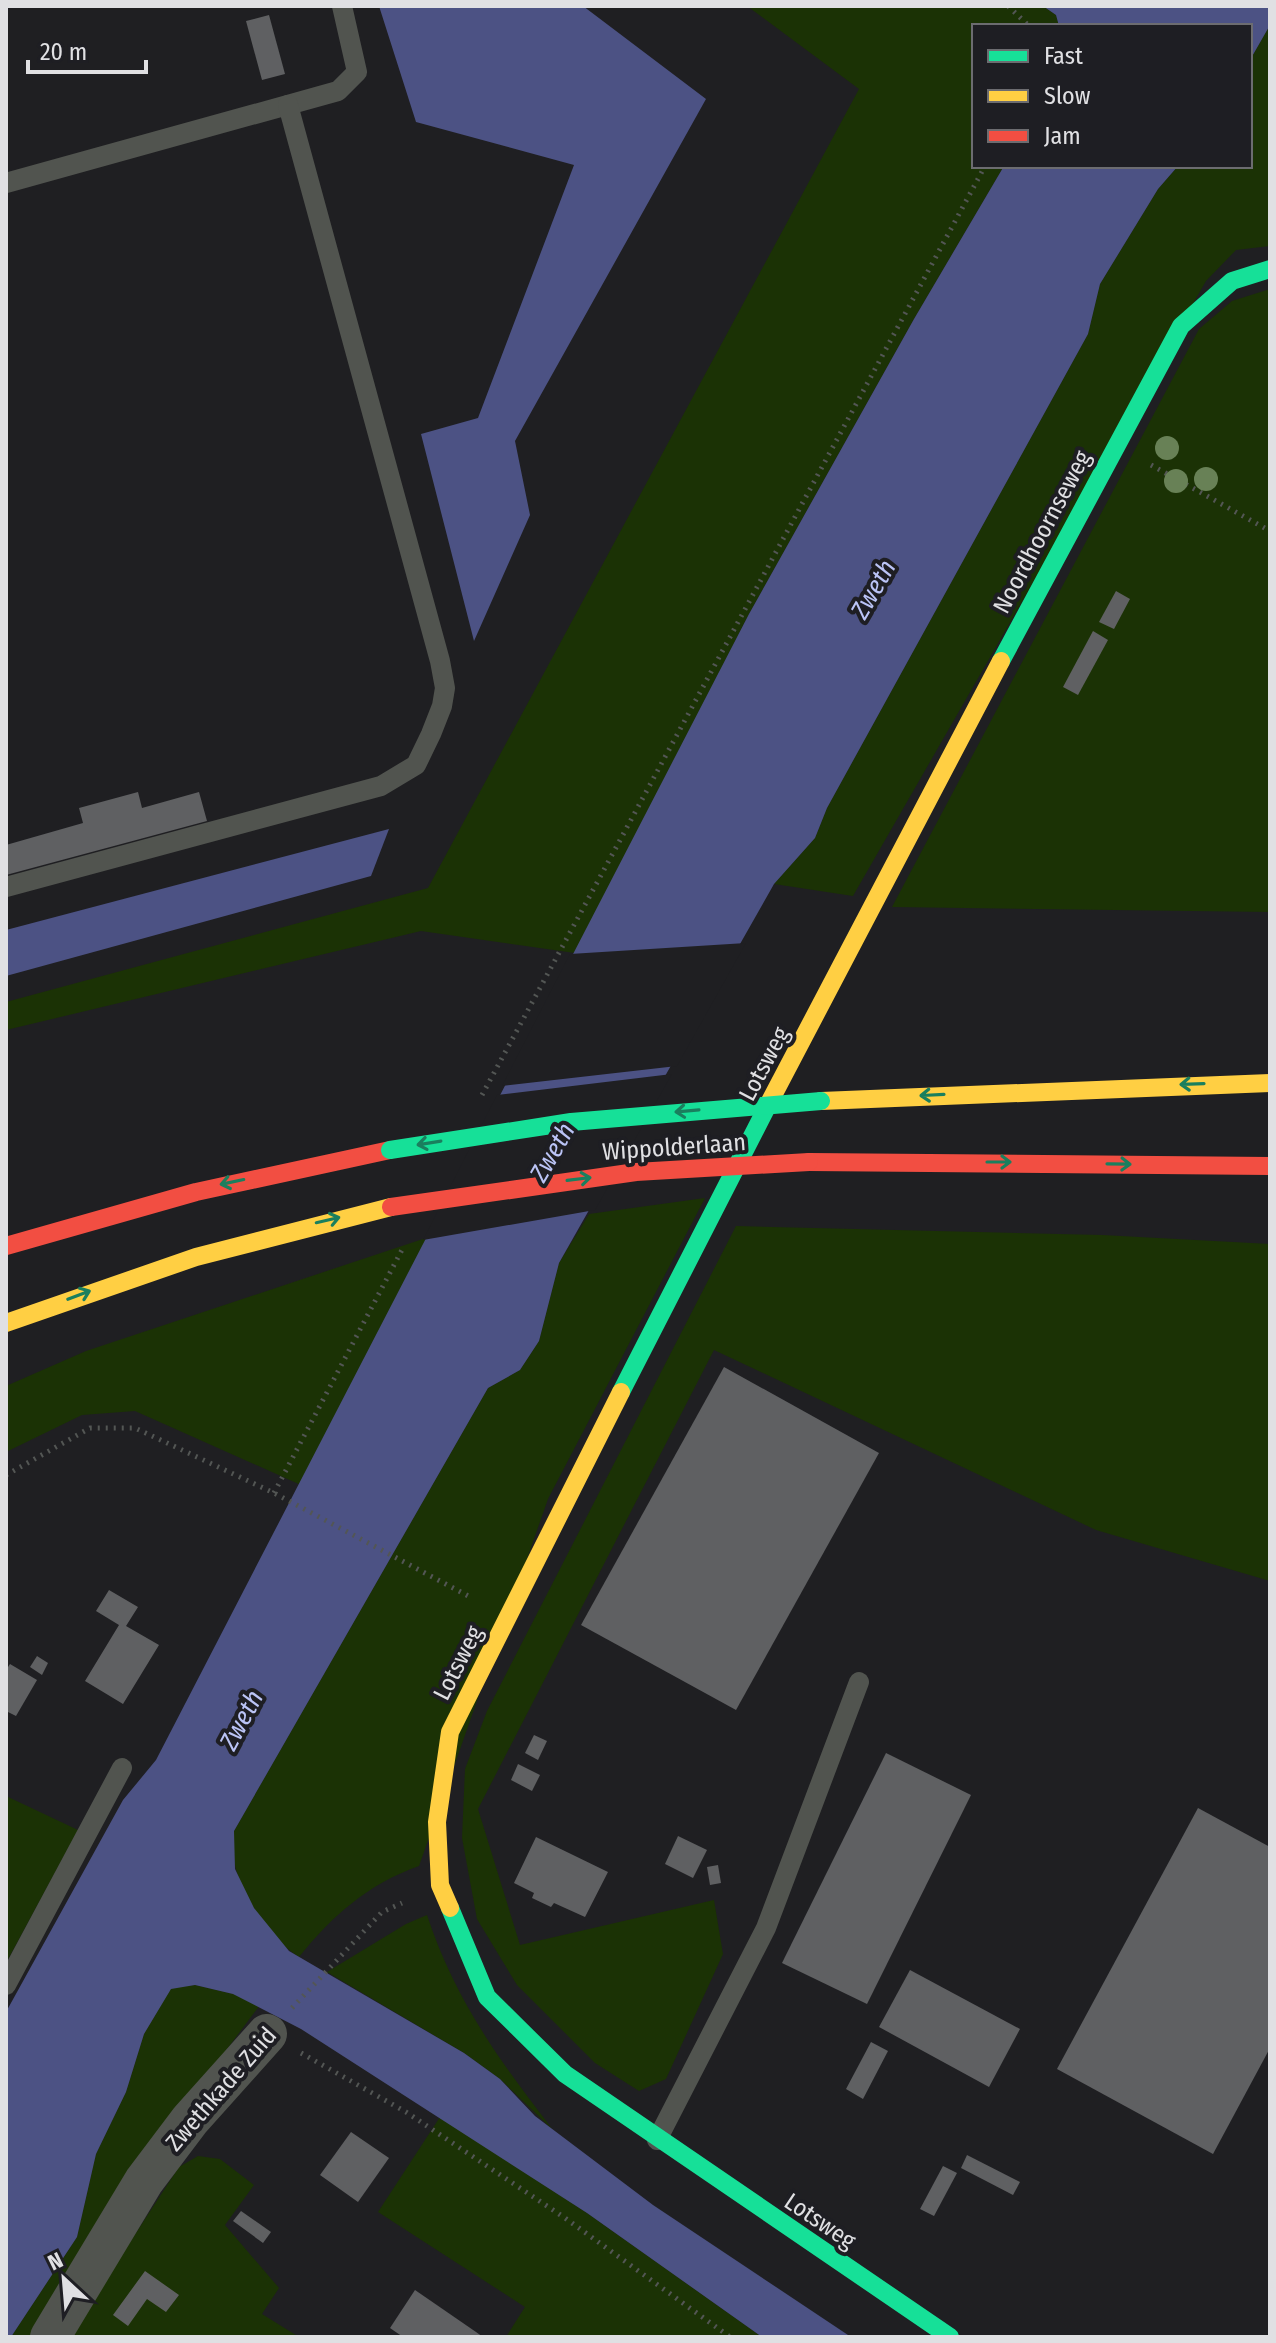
<svg xmlns="http://www.w3.org/2000/svg" width="1276" height="2343" viewBox="0 0 1276 2343" font-family="'Fira Sans Condensed',sans-serif">
<style>
.green{fill:#1b3205}
.water{fill:#4c5284}
.pier{fill:#1f1f22}
.building{fill:#5f6062}
.lines{fill:none;stroke-linecap:round;stroke-linejoin:round}
.path{stroke:#535654;stroke-width:5;stroke-dasharray:2 6;stroke-linecap:butt}
.lane{stroke:#51544f;stroke-width:20}
.street{stroke:#51544f;stroke-width:40}
.fast{stroke:#16e098;stroke-width:18}
.slow{stroke:#ffcf43;stroke-width:18}
.jam{stroke:#f24e42;stroke-width:18}
.fast-bridge{stroke:#16e098;stroke-width:18}
.jam-bridge{stroke:#f24e42;stroke-width:18}
.tree{fill:#688156}
.oneway{stroke:#1a7f5e}
.labels{text-anchor:middle;stroke-width:8;stroke-linejoin:round;paint-order:stroke}
.street-label{font-size:24px;fill:#e0e0e3;stroke:#1e1e23}
.water-label{font-size:26px;font-style:italic;fill:#bbc4f6;stroke:#1e1e23}
</style>
<rect width="100%" height="100%" fill="#1f1f22"/>
<g class="green">
<path d="M747,6h296l13,9 3,11h-85v140h30l-90,153 -165,295 -174,339 -154,-22 -415,99v-28l422,-114 431,-799z"/>
<path d="M1270,25v221l-34,4 -30,31 -353,615 -79,-12 41,-46 12,-30 261,-474 12,-50 58,-95 20,-23h72v-106z"/>
<path d="M1270,289v623l-378,-5 307,-578 33,-28z"/>
<path d="M705,1198l-157,301 -129,367c-51,18 -87,50 -120,91 -27,-17 -55,-57 -63,-88 -3,-11 -2,-26 -2,-38l254,-443 32,-18 19,-29 20,-78 30,-49z"/>
<path d="M736,1226l366,9 168,9v337l-174,-51 -382,-180 -236,459 42,136 194,-45 9,54 -57,125 -27,12 -44,-28 -78,-78 -40,-66 -15,-81 3,-69 22,-58z"/>
<path d="M429,1237l-128,248 -166,-74 -53,4 -76,37v-66l80,-35z"/>
<path d="M6,1796l72,34 -72,133z"/>
<path d="M427,1915c28,85 72,145 126,215l-53,-51 -36,-26 -137,-81 79,-48z"/>
<path d="M195,1985l38,9 27,11 -48,64 -171,268h-30l66,-100 19,-83 30,-62 18,-58 27,-46z"/>
<path d="M440,2117l147,96 175,124h-256l19,-30 -147,-95z"/>
<path d="M198,2156l22,3 34,26 -29,40 54,63 -17,26 37,23h-231l111,-170z"/>
</g>
<g class="water">
<path d="M379,6h204l123,93 -191,342 15,74 -56,126 -53,-207 57,-16 96,-253 -158,-43z"/>
<path d="M1043,6h227v19l-20,35v-34h-191l-3,-11z"/>
<path d="M1004,166h174l-20,23 -58,95 -12,50 -261,474 -12,30 -41,46 -215,379 -20,78 -19,29 -32,18 -254,443 1,38 19,39 35,43 175,102 36,26 35,37 118,89 198,132h-89l-175,-124 -286,-184 -68,-35 -38,-9 -24,4 -27,45 -18,58 -30,62 -19,83 -66,100h-5v-325l117,-212 33,-40 593,-1146 165,-295z"/>
<path d="M389,829l-18,47 -365,100v-46z"/>
</g>
<g class="pier">
<path d="M746,943l-69,123 -175,20 68,-132z"/>
<path d="M672,1074l-77,136 -172,30 74,-145z"/>
</g>
<g class="building">
<path d="M269,15l16,59 -23,6 -16,-59z"/>
<path d="M1116,591l14,8 -16,30 -15,-7z"/>
<path d="M1093,631l15,9 -30,55 -15,-8z"/>
<path d="M138,792l4,16 57,-16 8,29 -201,54v-30l77,-22 -4,-15z"/>
<path d="M724,1367l155,86 -143,257 -155,-85z"/>
<path d="M109,1590l29,17 -12,19 33,19 -36,59 -38,-23 34,-56 -23,-14z"/>
<path d="M37,1656l11,7 -6,12 -12,-8z"/>
<path d="M10,1664l27,16 -21,36 -10,-5v-41z"/>
<path d="M534,1735l13,6 -9,19 -13,-7z"/>
<path d="M886,1753l85,42 -104,209 -85,-41z"/>
<path d="M518,1764l22,11 -8,16 -21,-11z"/>
<path d="M1198,1808l72,39v201l-57,106 -156,-85z"/>
<path d="M678,1836l29,14 -14,28 -28,-14z"/>
<path d="M536,1837l72,35 -23,45 -31,-14 -3,4 -19,-9 2,-5 -20,-10z"/>
<path d="M718,1865l3,18 -11,2 -3,-18z"/>
<path d="M910,1970l110,59 -31,58 -110,-60z"/>
<path d="M871,2042l17,9 -25,48 -17,-10z"/>
<path d="M351,2132l38,26 -31,44 -38,-27z"/>
<path d="M967,2155l53,27 -7,13 -52,-27z"/>
<path d="M943,2166l14,7 -23,43 -14,-7z"/>
<path d="M241,2211l30,21 -8,11 -30,-22z"/>
<path d="M145,2271l34,24 -13,17 -19,-13 -19,27 -15,-11z"/>
<path d="M415,2290l61,42 7,5h-80l-13,-9z"/>
</g>
<g class="lines">
<g class="path">
<path d="M1008,6l21,20"/>
<path d="M1151,465l119,66"/>
<path d="M482,1095l503,-929"/>
<path d="M6,1475l84,-47h45l139,65 198,105"/>
<path d="M274,1493l130,-247"/>
<path d="M292,2008l90,-96 20,-9"/>
<path d="M301,2053l105,59 159,106 165,119"/>
</g>
<g class="lane">
<path d="M6,183l332,-92 19,-19 -15,-66"/>
<path d="M6,887l375,-101 35,-21 15,-31 11,-28 3,-18 -5,-27 -152,-556"/>
<path d="M6,1985l116,-217"/>
<path d="M657,2140l109,-212 93,-246"/>
</g>
<path class="street" d="M50,2337l94,-156 46,-61 77,-86"/>
<g class="fast">
<path d="M1001,661l180,-335 51,-45 38,-12"/>
<path d="M621,1392l147,-287"/>
<path d="M450,1908l37,89 78,77 385,263"/>
</g>
<g class="slow">
<path d="M821,1101l449,-18"/>
<path d="M768,1105l233,-444"/>
<path d="M6,1323l190,-66 195,-50"/>
<path d="M450,1908l-10,-23 -3,-63 13,-90 171,-340"/>
</g>
<g class="jam">
<path d="M809,1162l461,4"/>
<path d="M6,1246l190,-54 194,-42"/>
</g>
<path class="fast-bridge" d="M390,1150l181,-28 250,-21"/>
<path class="jam-bridge" d="M391,1207l245,-35 173,-10"/>
</g>
<g class="tree">
<circle cx="1167" cy="448" r="12"/>
<circle cx="1206" cy="479" r="12"/>
<circle cx="1176" cy="481" r="12"/>
</g>
<defs><path id="oneway-shaft" d="M-6 0H5M1.5-3L5.5 0L1.5 3" fill="none" stroke-width="1.6" stroke-linecap="round" stroke-linejoin="round" transform="scale(2)"/></defs>
<g class="oneway">
<use href="#oneway-shaft" transform="translate(1192 1084) rotate(178)"/>
<use href="#oneway-shaft" transform="translate(932 1095) rotate(177)"/>
<use href="#oneway-shaft" transform="translate(687 1111) rotate(175)"/>
<use href="#oneway-shaft" transform="translate(429 1143) rotate(171)"/>
<use href="#oneway-shaft" transform="translate(999 1162)"/>
<use href="#oneway-shaft" transform="translate(1119 1164) rotate(1)"/>
<use href="#oneway-shaft" transform="translate(579 1179) rotate(-7)"/>
<use href="#oneway-shaft" transform="translate(232 1182) rotate(168)"/>
<use href="#oneway-shaft" transform="translate(328 1220) rotate(-13)"/>
<use href="#oneway-shaft" transform="translate(79 1295) rotate(-21)"/>
</g>
<g class="labels">
<g class="street-label">
<text transform="translate(1042 532) rotate(-62)" y="8">Noordhoornseweg</text>
<text transform="translate(764 1064) rotate(-62)" y="8">Lotsweg</text>
<text transform="translate(674 1147) rotate(-4)" y="8">Wippolderlaan</text>
<text transform="translate(458 1663) rotate(-63)" y="8">Lotsweg</text>
<text transform="translate(221 2089) rotate(-49)" y="8">Zwethkade Zuid</text>
<text transform="translate(820 2221) rotate(34)" y="8">Lotsweg</text>
</g>
<g class="water-label">
<text transform="translate(873 589) rotate(-60)" y="9">Zweth</text>
<text transform="translate(552 1152) rotate(-60)" y="9">Zweth</text>
<text transform="translate(241 1720) rotate(-62)" y="9">Zweth</text>
</g>
</g>
<rect width="1276" height="2343" fill="none" stroke="#e0e0e3" stroke-width="16"/>
<rect x="972" y="24" width="280" height="144" fill="#1e1e23" stroke="#6c6c70" stroke-width="2"/>
<rect x="988" y="50" width="40" height="12" fill="#16e098" stroke="#6c6c70" stroke-width="2"/>
<text x="1044" y="64" font-size="24" fill="#e0e0e3">Fast</text>
<rect x="988" y="90" width="40" height="12" fill="#ffcf43" stroke="#6c6c70" stroke-width="2"/>
<text x="1044" y="104" font-size="24" fill="#e0e0e3">Slow</text>
<rect x="988" y="130" width="40" height="12" fill="#f24e42" stroke="#6c6c70" stroke-width="2"/>
<text x="1044" y="144" font-size="24" fill="#e0e0e3">Jam</text>
<g transform="translate(64 2279) rotate(334)" stroke="#1e1e23" stroke-width="6" paint-order="stroke">
<path d="M0-6L14 30L0 20L-14 30Z" fill="#e0e0e3"/>
<text y="-12" font-size="22" font-weight="bold" text-anchor="middle" fill="#e0e0e3">N</text>
</g>
<path d="M28 60v12h118v-12" fill="none" stroke="#e0e0e3" stroke-width="4"/>
<text x="40" y="60" font-size="24" fill="#e0e0e3" stroke="#1e1e23" stroke-width="6" paint-order="stroke">20 m</text>
</svg>
